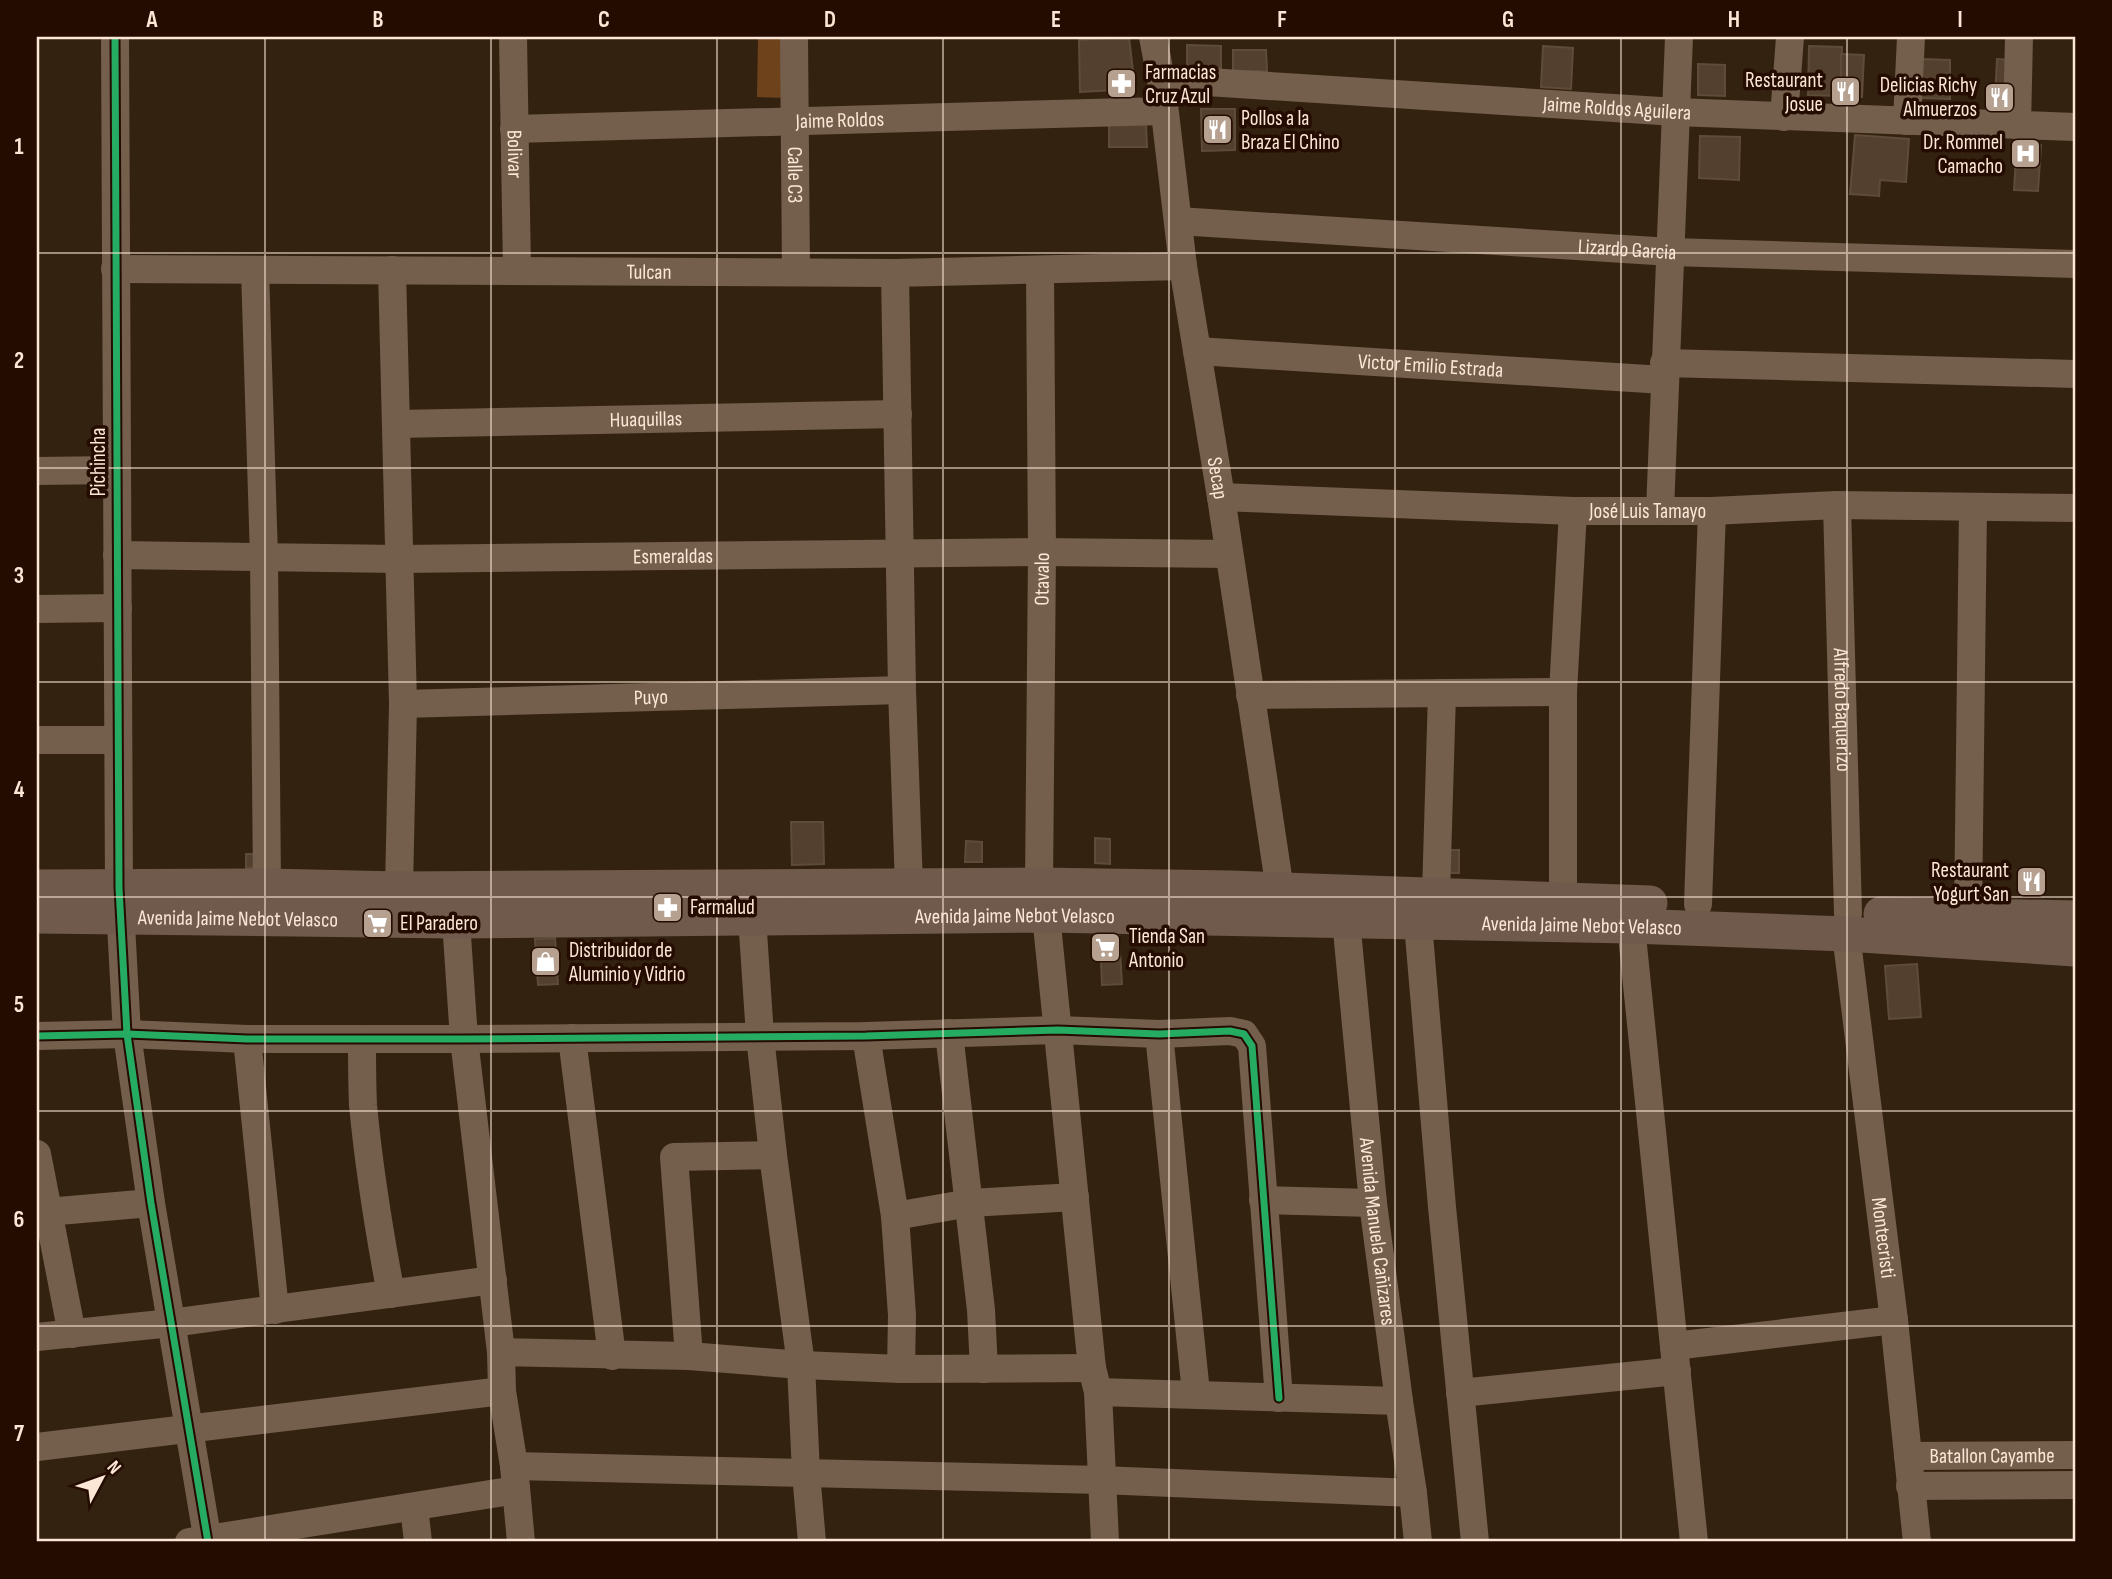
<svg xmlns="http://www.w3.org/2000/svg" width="2112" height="1579" viewBox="0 0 2112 1579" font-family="'Sofia Sans Condensed',sans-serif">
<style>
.green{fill:#6e421b}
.building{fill:#53402e;stroke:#5f4b39;stroke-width:2}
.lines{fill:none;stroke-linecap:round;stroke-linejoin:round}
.minor{stroke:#745e4c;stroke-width:28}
.major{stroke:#705a4c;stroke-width:35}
.cycleway-casing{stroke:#250c00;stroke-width:11}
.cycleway{stroke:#26ab63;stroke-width:7}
.grid{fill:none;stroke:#fce6d6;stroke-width:2;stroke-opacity:0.55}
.labels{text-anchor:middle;stroke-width:7;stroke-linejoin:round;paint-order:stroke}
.poi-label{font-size:21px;fill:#fce6d6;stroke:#250c00;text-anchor:start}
.street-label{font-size:21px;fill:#fce6d6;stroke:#250c00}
.neatline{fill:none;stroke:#fce6d6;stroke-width:2.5}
.grid-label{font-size:23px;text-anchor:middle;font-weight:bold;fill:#fce6d6}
</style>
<rect width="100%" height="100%" fill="#342211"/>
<path class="green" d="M758,37h25l2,61 -28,-1z"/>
<g class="building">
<path d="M1129,37l6,52 -55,3 -1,-52z"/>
<path d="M1187,45l34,1v22l-34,-1z"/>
<path d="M1543,46l30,2 -2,41 -30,-2z"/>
<path d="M1809,46l33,1 -1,49 -33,-1z"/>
<path d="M1233,50h33l1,21h-34z"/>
<path d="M1841,54l23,1 -2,42 -21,-1z"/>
<path d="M1922,59l28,1v39l-29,-1z"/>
<path d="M1997,59l15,1 -1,42 -16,-1z"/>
<path d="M1698,64l27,1v31l-27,-1z"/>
<path d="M1201,109h34v41l-33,1z"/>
<path d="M1109,123h37l1,24h-38z"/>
<path d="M1855,135l54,4 -3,43 -26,-2 -1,16 -29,-2z"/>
<path d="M1700,136l40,1 -1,43 -40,-2z"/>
<path d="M2017,143l24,2 -3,46 -24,-1z"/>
<path d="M791,822h32l1,42 -32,1z"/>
<path d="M1095,838l15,1v25l-15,-1z"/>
<path d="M966,841l16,1v20h-17z"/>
<rect x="1447" y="850" width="12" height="23"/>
<rect x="246" y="854" width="12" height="14"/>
<path d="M2025,871l15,1 -1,22 -15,-1z"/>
<path d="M1119,936l3,48 -20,1 -2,-48z"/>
<path d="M555,938l3,46 -20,1 -3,-46z"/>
<path d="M1917,964l4,53 -32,2 -4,-53z"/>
</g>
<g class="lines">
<g class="minor">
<path d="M115,37l4,851 8,146 24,169 57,339"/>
<path id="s1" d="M513,37l4,233"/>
<path id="s2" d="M794,37l2,234"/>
<path id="s3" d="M1153,37l8,42 22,187 38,231 59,393 -1,20"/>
<path id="s4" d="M1161,79l515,33 399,15"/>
<path d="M1784,117l6,-80"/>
<path d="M1907,121l4,-84"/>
<path d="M2017,125l2,-88"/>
<path id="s5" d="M514,129l650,-18"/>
<path id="s6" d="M1178,221l493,31 404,12"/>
<path id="s7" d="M115,269l780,4 288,-7"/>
<path d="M255,270l9,287 3,329"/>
<path d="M392,270l11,434 -4,185"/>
<path d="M895,273l7,417 7,196"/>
<path id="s8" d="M1197,351l467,29"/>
<path d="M1664,363l411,11"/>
<path id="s9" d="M396,424l502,-10"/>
<path d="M37,471l79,-1"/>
<path id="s10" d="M1221,497l352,14h139l125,-6 238,3"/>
<path id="s11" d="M1837,505l11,408"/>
<path d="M1660,511l19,-474"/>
<path id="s12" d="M117,555l282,4 643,-7 187,2"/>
<path d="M37,609l81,-1"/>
<path d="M1250,695l313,-3"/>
<path id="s13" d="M403,704l499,-14"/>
<path d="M37,740h80"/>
<path id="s14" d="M1039,885l3,-333 -2,-282"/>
<path d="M1436,894l6,-201"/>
<path d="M1563,899v-207l10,-181"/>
<path d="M1698,904l14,-393"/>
<path d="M1046,915l46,453 6,24 7,150"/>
<path d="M1968,915l5,-408"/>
<path d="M752,917l8,119 13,119 28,210 5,108 6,69"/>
<path id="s15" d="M1346,920l27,283 26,198 14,92 5,49"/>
<path d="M456,921l8,118 37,313 1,39 12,75 7,76"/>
<path d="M1418,923l24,284 33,335"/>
<path d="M1631,926l63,616"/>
<path id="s16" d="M1846,934l48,386 23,222"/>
<path d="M949,1033l32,277 3,59"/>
<path d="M1159,1034l37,359"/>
<path d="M37,1036l90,-2 120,5h217l402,-3 192,-6 101,4 71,-3 14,3 8,12 27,352"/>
<path d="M866,1036l29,180 7,99 -1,54"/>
<path d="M572,1038l40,318"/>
<path d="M247,1039l28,271"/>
<path d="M362,1039c0,22 0,44 1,66 6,63 16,126 28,189"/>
<path d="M37,1154l35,180"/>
<path d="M1263,1200l110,3"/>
<path d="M47,1212l104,-9"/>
<path d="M895,1216l75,-13 105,-6"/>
<path d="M37,1337l134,-14 322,-43"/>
<path d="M1674,1346l220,-26"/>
<path d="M501,1352l188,4 112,9 100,4 191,-1"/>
<path d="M689,1356l-15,-199 99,-2"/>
<path d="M1098,1392l301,9"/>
<path d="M1460,1393l217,-22"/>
<path d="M37,1447l465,-56"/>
<path id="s17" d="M1908,1456l167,-1"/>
<path d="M514,1466l587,14 312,13"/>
<path d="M1910,1486l165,-1"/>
<path d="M414,1507l4,35"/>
<path d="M189,1542l327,-52"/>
</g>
<g class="major">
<path d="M37,887l230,-1 132,3 640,-4 192,3 419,15"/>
<path d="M1881,914l194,4"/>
<path id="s18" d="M37,916l419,5 590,-6 585,11 215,8 229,15"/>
</g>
<defs>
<g id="cycleway">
<path d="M115,37l4,851 8,146 24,169 57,339"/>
<path d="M37,1036l90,-2 120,5h217l402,-3 192,-6 101,4 71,-3 14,3 8,12 27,352"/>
</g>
</defs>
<use href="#cycleway" class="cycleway-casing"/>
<use href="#cycleway" class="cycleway"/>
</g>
<path class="grid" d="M265,37v1505M491,37v1505M717,37v1505M943,37v1505M1169,37v1505M1395,37v1505M1621,37v1505M1847,37v1505M37,253h2038M37,468h2038M37,682h2038M37,897h2038M37,1111h2038M37,1326h2038"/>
<defs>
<symbol id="pharmacy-square" viewBox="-11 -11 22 22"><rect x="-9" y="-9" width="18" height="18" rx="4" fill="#b6a191" stroke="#250c00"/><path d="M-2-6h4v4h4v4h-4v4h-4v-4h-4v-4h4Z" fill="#fff"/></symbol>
<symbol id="restaurant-square" viewBox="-11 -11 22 22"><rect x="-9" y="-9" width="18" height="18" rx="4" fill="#b6a191" stroke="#250c00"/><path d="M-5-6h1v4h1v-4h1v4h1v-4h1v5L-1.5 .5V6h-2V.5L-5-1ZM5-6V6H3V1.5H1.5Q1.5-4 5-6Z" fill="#fff"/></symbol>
<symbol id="hospital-square" viewBox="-11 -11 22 22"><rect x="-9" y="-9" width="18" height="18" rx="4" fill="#b6a191" stroke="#250c00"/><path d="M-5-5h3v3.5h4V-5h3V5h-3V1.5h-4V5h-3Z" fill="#fff"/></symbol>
<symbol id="supermarket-square" viewBox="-11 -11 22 22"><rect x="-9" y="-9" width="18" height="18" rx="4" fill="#b6a191" stroke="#250c00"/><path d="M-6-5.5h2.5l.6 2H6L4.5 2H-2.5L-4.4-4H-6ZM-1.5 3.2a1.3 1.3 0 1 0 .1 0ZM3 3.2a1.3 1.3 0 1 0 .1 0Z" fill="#fff"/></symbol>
<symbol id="shop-square" viewBox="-11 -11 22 22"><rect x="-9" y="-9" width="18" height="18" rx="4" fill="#b6a191" stroke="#250c00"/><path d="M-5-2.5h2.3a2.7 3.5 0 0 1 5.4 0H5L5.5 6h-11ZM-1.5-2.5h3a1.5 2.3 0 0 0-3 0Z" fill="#fff"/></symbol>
</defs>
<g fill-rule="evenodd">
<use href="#pharmacy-square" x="1104" y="66" width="35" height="35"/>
<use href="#restaurant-square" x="1828" y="74" width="35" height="35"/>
<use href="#restaurant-square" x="1982" y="80" width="35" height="35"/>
<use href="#restaurant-square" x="1200" y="112" width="35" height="35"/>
<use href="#hospital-square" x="2008" y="136" width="35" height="35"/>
<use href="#restaurant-square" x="2014" y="864" width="35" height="35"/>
<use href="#pharmacy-square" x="650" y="890" width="35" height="35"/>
<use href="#supermarket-square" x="360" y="906" width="35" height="35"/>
<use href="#supermarket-square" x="1088" y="930" width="35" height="35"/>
<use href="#shop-square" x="528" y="944" width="35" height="35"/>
</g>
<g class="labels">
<g class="poi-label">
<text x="1145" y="79">Farmacias<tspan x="1145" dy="24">Cruz Azul</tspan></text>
<text x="1823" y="87" text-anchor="end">Restaurant<tspan x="1823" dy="24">Josue</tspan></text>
<text x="1977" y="92" text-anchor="end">Delicias Richy<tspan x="1977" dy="24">Almuerzos</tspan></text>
<text x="1241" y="125">Pollos a la<tspan x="1241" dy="24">Braza El Chino</tspan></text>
<text x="2003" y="149" text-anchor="end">Dr. Rommel<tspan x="2003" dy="24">Camacho</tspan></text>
<text x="2009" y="877" text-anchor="end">Restaurant<tspan x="2009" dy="24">Yogurt San</tspan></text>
<text x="690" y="914">Farmalud</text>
<text x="400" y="930">El Paradero</text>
<text x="1129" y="943">Tienda San<tspan x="1129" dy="24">Antonio</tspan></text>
<text x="569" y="957">Distribuidor de<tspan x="569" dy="24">Aluminio y Vidrio</tspan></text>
</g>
<g class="street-label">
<text dy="7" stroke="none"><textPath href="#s4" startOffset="457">Jaime Roldos Aguilera</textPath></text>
<text dy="7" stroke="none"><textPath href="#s5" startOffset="326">Jaime Roldos</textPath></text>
<text dy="7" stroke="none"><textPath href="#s1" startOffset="117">Bolivar</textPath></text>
<text dy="7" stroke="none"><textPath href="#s2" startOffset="138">Calle C3</textPath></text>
<text dy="7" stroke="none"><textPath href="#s6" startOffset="450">Lizardo Garcia</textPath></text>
<text dy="7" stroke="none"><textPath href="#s7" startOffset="534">Tulcan</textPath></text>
<text dy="7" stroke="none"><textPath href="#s8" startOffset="234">Victor Emilio Estrada</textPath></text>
<text dy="7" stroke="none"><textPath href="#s9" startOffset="250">Huaquillas</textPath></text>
<text transform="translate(98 462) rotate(-90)" y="7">Pichincha</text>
<text dy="7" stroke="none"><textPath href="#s3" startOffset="446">Secap</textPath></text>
<text dy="7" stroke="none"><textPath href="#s10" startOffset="427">José Luis Tamayo</textPath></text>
<text dy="7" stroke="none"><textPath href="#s12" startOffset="556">Esmeraldas</textPath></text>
<text dy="7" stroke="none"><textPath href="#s14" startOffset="306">Otavalo</textPath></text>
<text dy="7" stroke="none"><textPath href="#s13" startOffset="248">Puyo</textPath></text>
<text dy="7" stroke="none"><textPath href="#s11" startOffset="205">Alfredo Baquerizo</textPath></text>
<text dy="7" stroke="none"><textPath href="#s18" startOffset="978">Avenida Jaime Nebot Velasco</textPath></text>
<text dy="7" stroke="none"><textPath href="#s18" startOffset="201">Avenida Jaime Nebot Velasco</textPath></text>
<text dy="7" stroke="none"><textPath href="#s18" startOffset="1545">Avenida Jaime Nebot Velasco</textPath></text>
<text dy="7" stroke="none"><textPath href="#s15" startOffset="313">Avenida Manuela Cañizares</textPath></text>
<text dy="7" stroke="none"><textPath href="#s16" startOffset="306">Montecristi</textPath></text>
<text dy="7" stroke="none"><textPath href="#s17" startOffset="84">Batallon Cayambe</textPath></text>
</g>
</g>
<rect width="2112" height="1579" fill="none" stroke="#250c00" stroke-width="77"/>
<g transform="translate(102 1478) rotate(49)" stroke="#250c00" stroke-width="5" paint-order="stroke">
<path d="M0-5L12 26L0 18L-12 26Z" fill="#fce6d6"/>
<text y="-10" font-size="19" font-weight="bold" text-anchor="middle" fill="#fce6d6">N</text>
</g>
<rect x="38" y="38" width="2036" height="1502" class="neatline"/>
<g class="grid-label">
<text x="152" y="27">A</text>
<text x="378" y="27">B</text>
<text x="604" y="27">C</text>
<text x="830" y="27">D</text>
<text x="1056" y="27">E</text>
<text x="1282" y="27">F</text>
<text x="1508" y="27">G</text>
<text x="1734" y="27">H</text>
<text x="1960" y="27">I</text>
<text x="19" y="154">1</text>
<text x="19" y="368">2</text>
<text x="19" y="583">3</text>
<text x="19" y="797">4</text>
<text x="19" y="1012">5</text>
<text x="19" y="1227">6</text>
<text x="19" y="1441">7</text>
</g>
</svg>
